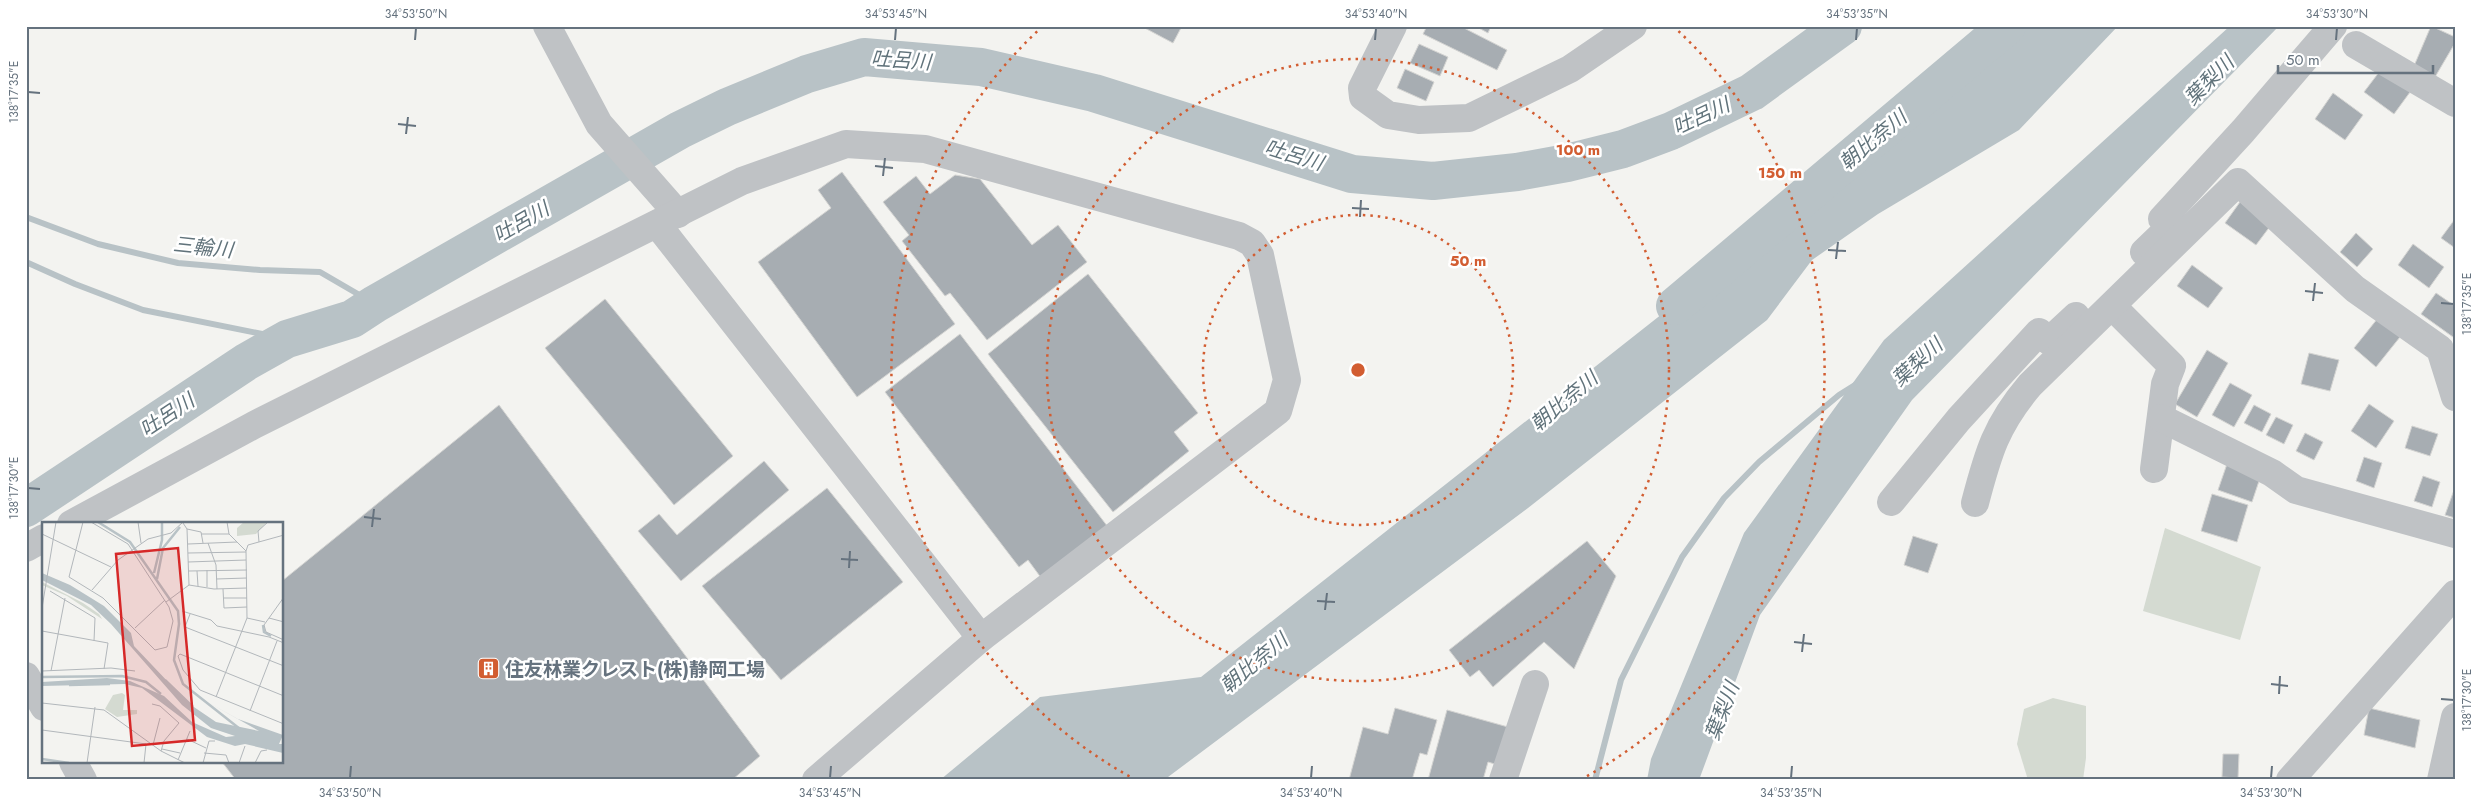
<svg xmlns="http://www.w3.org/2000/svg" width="2481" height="806" viewBox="0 0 2481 806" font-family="Jost,'Noto Sans JP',sans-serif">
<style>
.green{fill:#d4dad1}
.water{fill:#b8c2c6}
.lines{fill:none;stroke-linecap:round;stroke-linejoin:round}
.stream{stroke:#b8c2c6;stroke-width:6}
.river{stroke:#b8c2c6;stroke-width:38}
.building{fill:#a7adb2;stroke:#d4d4d2}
.minor{stroke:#bfc2c5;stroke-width:28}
.ticks{fill:none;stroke:#65727e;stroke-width:2}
.ring{fill:none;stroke:#d25d31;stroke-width:2.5;stroke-dasharray:2.5 5}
.labels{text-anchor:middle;stroke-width:5;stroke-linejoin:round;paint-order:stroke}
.poi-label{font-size:19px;font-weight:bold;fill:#65727e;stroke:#fff;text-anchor:start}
.water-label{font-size:20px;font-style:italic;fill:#61737b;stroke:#fff}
.inset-river{fill:none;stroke:#b8c2c6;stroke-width:2.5}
.inset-road{fill:none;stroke:#b2b7bb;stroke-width:1}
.view{fill:#d62828;fill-opacity:0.15;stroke:#d62828;stroke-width:2.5}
.inset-edge{fill:none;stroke:#65727e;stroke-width:2.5}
.centre{fill:#d25d31;stroke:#fff;stroke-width:2.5}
.ring-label{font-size:15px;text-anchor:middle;font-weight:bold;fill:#d25d31;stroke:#fff;stroke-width:5;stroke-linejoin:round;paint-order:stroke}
.neatline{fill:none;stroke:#65727e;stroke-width:2}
.ticks-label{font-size:12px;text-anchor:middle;fill:#65727e}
</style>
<rect width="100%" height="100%" fill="#f3f3f0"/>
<g class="green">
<path d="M2165,528l96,39 -21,73 -97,-29z"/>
<path d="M2053,698l33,8v52l-3,22h-55l-11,-36 7,-35z"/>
</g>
<g class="water">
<path d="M2014,26h104l-99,104 -141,84 -66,46 -45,60 -239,188 -364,272h-224l100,-83 161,-20 513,-404 287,-230z"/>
<path d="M2230,26h49l-367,374 -152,215 -61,165h-52l4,-21 93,-226 140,-193z"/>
</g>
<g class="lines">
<g class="stream">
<path d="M26,217l72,27 80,19 82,7 60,2 55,32"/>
<path d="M26,262l49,22 68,26 144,29"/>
<path d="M1595,780l26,-100 61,-123 42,-59 35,-36 80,-67 16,-10"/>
</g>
<g class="river">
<path d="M1675,306l332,-280"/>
<path d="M26,508l220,-146 41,-23 65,-20 23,-15 305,-174 47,-23 80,-33 57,-17 117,10 113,26 258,81 81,7 84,-9 50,-9 56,-14 48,-18 81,-39 91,-66"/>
</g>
</g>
<g class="building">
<path d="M1141,26h41l-9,17z"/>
<path d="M1427,26h33l47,24 -10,20 -74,-36z"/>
<path d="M1475,26h16l-3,7z"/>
<path d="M2431,26l24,11v6l-20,34 -21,-11z"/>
<path d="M1419,44l29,13 -8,19 -30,-13z"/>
<path d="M2383,67l30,21 -19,26 -30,-22z"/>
<path d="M1405,69l29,13 -8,19 -29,-13z"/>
<path d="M2333,93l30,22 -18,25 -30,-21z"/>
<path d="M842,172l113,152 -98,73 -99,-135 73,-54 -13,-18z"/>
<path d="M955,175l25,4 52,66 26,-20 29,37 -100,78 -37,-47 -5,3 -43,-55 7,-6 -26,-33 33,-26 14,18z"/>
<path d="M2240,202l31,23 -15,20 -31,-22z"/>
<path d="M2455,219v29l-14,-10z"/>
<path d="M2356,233l17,16 -16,18 -17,-15z"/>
<path d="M2413,244l31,23 -15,21 -31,-23z"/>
<path d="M2192,265l31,23 -15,20 -31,-22z"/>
<path d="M1088,274l110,139 -24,19 15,19 -76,61 -125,-158z"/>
<path d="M2436,293l19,13v28l-2,3 -32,-23z"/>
<path d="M605,299l128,157 -59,49 -129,-157z"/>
<path d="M2378,318l22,19 -24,30 -22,-19z"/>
<path d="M960,334l148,193 -66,52 -14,-19 -9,7 -134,-175z"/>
<path d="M2207,350l21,13 -31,54 -22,-13z"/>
<path d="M2309,353l30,7 -9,31 -29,-7z"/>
<path d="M2230,383l22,12 -18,32 -22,-12z"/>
<path d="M2369,404l25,17 -18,27 -25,-17z"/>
<path d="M499,405l261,351 -28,24h-496l-14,-18h60v-181z"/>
<path d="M2254,405l17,9 -9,18 -18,-9z"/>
<path d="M2276,417l17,8 -9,19 -18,-9z"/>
<path d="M2412,426l26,8 -8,22 -25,-8z"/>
<path d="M2305,433l18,9 -9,18 -18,-9z"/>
<path d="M2364,457l18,6 -8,25 -18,-7z"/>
<path d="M764,461l25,29 -108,91 -43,-50 21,-17 18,21z"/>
<path d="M2227,464l34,11 -9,27 -34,-12z"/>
<path d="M2423,476l17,6 -8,25 -18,-6z"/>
<path d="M827,488l76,94 -122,98 -79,-94z"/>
<path d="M2454,490l1,1v27l-10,-3z"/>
<path d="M2212,494l36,11 -11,37 -36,-11z"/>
<path d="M1913,536l25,8 -10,29 -24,-8z"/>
<path d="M1587,541l29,35 -42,93 -30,-27 -51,45 -14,-17 -9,7 -21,-27z"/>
<path d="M1395,708l42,12 -10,35 -7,-2 -8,27h-63l14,-53 25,7z"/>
<path d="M2369,708l51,12 -5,28 -51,-13z"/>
<path d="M1447,710l61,17 -10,38 -10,-3 -5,18h-55z"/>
<path d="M2223,754h16l-1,24 -16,-1z"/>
</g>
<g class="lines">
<g class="minor">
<path d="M547,26l52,98 79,90"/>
<path d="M1393,26l-31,62 1,9 25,18 31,5 50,-2 101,-49 63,-43"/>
<path d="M2356,45l99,58"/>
<path d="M657,224l324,414"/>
<path d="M2144,252l25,-24 -7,-9 81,-88 90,-105"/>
<path d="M2113,307l59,59 -7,18 -11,85"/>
<path d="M2161,418l111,55 24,17 159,44"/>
<path d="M1891,502l68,-83 80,-87 10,9 27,-25"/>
<path d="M1975,503c13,-50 21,-78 55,-118l208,-203 117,107 85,60 15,48"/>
<path d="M71,524l183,-99 488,-244 104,-37 79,5 314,87 13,7 8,12 27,125 -9,31 -297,227 -165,142"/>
<path d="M26,548l18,-10"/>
<path d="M26,676l18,31"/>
<path d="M73,762l10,18"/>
<path d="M1503,780l32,-96"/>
<path d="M2290,780l165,-186"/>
<path d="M2441,780l14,-63"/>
</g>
</g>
<path class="ticks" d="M415,40l1,-12M895,40l1,-12M1375,40l1,-12M1856,40l1,-12M2336,40l1,-12M28,92l12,1M398,124l18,2M406,134l2,-17M875,166l18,2M883,176l2,-18M1352,208l17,1M1360,217l1,-17M1828,250l18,1M1836,259l2,-17M2305,291l18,2M2313,301l2,-18M2441,303l13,1M28,488l12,1M364,517l17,2M372,527l2,-18M841,559l17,1M849,568l1,-17M1317,601l18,1M1325,610l2,-17M1794,642l18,2M1802,652l2,-18M2271,684l17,2M2279,694l1,-18M2441,699l13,1M350,778l1,-12M830,778l1,-12M1311,778l1,-12M1791,778l1,-12M2271,778l1,-12"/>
<g class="ring">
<circle cx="1358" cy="370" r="155"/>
<circle cx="1358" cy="370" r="311"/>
<path d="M1136 780A466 466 0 0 1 1043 26M1673 26A466 466 0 0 1 1580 780"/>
</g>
<defs>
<symbol id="building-square" viewBox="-11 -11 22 22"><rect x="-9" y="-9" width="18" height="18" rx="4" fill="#d25d31" stroke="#fff"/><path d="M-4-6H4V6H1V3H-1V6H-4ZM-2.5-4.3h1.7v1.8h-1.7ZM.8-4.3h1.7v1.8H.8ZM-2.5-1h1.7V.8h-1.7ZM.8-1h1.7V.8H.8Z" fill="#fff"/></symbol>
</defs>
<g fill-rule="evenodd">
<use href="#building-square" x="476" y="656" width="25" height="25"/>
</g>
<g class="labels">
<g class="poi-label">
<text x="505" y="676">住友林業クレスト(株)静岡工場</text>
</g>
<g class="water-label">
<text transform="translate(901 60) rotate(4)" y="7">吐呂川</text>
<text transform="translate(2209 80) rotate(-45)" y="7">葉梨川</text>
<text transform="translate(1701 116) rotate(-25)" y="7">吐呂川</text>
<text transform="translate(1873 140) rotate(-40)" y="7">朝比奈川</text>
<text transform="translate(1294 155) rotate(17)" y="7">吐呂川</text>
<text transform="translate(521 222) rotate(-30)" y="7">吐呂川</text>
<text transform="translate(203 247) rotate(6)" y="7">三輪川</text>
<text transform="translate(1917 362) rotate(-42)" y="7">葉梨川</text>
<text transform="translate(1564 401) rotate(-40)" y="7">朝比奈川</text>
<text transform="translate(167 415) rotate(-34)" y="7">吐呂川</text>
<text transform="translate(1254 663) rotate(-40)" y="7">朝比奈川</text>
<text transform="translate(1722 711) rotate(-69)" y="7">葉梨川</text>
</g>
</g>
<g transform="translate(42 522)">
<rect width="241" height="241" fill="#f3f3f0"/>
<path d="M202,0h23l-11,12 -19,2v-8zM0,60l41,21 16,11 3,5 -35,-23 -25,-11zM80,171l3,2 -2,15h14v4l-20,3 -12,-8 8,-14z" fill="#d4dad1"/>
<path d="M0,51l28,12 34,21 27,27 3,13 54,57 28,19 43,9 -55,-31 34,19 45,16 -4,9h4v9l-38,-9 -10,2 -28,-9 -65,-49 -17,-4 -83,2v-4l65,-4 23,3 34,15 28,26 34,15 9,-1 -24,-8 -29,-23 -71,-81 -20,-19 -49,-25z" fill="#b8c2c6"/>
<path class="inset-river" d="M56,0l32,20 48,69 1,13 -5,36 9,24 57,45M112,51l8,-33v-18M115,57l6,-31 17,-21M221,103l1,7 7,4M0,155l80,-1 24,6 15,12M123,158l28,27M27,163l41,-1M0,237l27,4"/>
<path class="inset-road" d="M41,0l-14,55 34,21 52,52 12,-3 6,-26 -4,-14 -41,-63 -37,-22M96,0l3,21M141,1l4,6 2,56 25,4 33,-1M145,7l14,3 2,11M0,12l69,33M159,12h28M217,20l-1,-11 10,-9M166,21l8,22 1,24M146,22l49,-2M204,29l2,-6 36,-10M146,31l58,-1M146,40l58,-2M165,48v17M147,49l58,-1M155,49l1,15M174,57l31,-1M181,67l1,19 23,-1M50,68l26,-30 30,-21 23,-6 12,-11M8,69l45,27 -1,23M242,75l-20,28 2,7 18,8M182,76h23M124,80l23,-17M0,86l14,-86M140,89l29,9 6,6 52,11 15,6M148,92l-5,13 99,39M205,96l18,4M227,96l15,4M93,106l30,-28M0,109l66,12 -4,26M0,149l69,-3 24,3M9,149l14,-73M242,174l-104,-42 -2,2 5,14 17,20 84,34M174,175l31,-79 -1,-67 -17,-17 -2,-12M0,181l62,7 57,41 24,12M110,182l8,2 19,17 -15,18 -3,10M208,189l27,-70M0,208l104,14M145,217l19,9M111,223l7,-27M120,227l18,4M162,231l22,2 3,8M136,238l12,-29M45,241l8,-56M102,241l2,-19M161,241l6,-22h6M197,241l6,-17M213,241l6,-12 6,-1"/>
<path class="view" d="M136,26l17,192 -63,6 -16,-192z"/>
<rect width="241" height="241" class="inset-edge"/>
</g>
<circle cx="1358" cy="370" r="8" class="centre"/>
<g class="ring-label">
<text x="1578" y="155">100 m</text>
<text x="1780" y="178">150 m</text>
<text x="1468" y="266">50 m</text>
</g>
<rect width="2481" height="806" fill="none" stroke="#ffffff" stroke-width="55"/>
<path d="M2278 65v8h155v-8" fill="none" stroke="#65727e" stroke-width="2.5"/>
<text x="2286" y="65" font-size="15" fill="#65727e" stroke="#ffffff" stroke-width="4" paint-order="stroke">50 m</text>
<rect x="28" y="28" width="2426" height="750" class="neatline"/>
<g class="ticks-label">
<text x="416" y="18">34°53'50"N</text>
<text x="896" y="18">34°53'45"N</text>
<text x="1376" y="18">34°53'40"N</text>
<text x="1857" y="18">34°53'35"N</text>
<text x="2337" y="18">34°53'30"N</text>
<text transform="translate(14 92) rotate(-90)" y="4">138°17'35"E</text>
<text transform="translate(2467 304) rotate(-90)" y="4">138°17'35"E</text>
<text transform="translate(14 488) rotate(-90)" y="4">138°17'30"E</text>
<text transform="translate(2467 700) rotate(-90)" y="4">138°17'30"E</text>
<text x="350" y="797">34°53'50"N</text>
<text x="830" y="797">34°53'45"N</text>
<text x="1311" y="797">34°53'40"N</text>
<text x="1791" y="797">34°53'35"N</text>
<text x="2271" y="797">34°53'30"N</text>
</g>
</svg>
